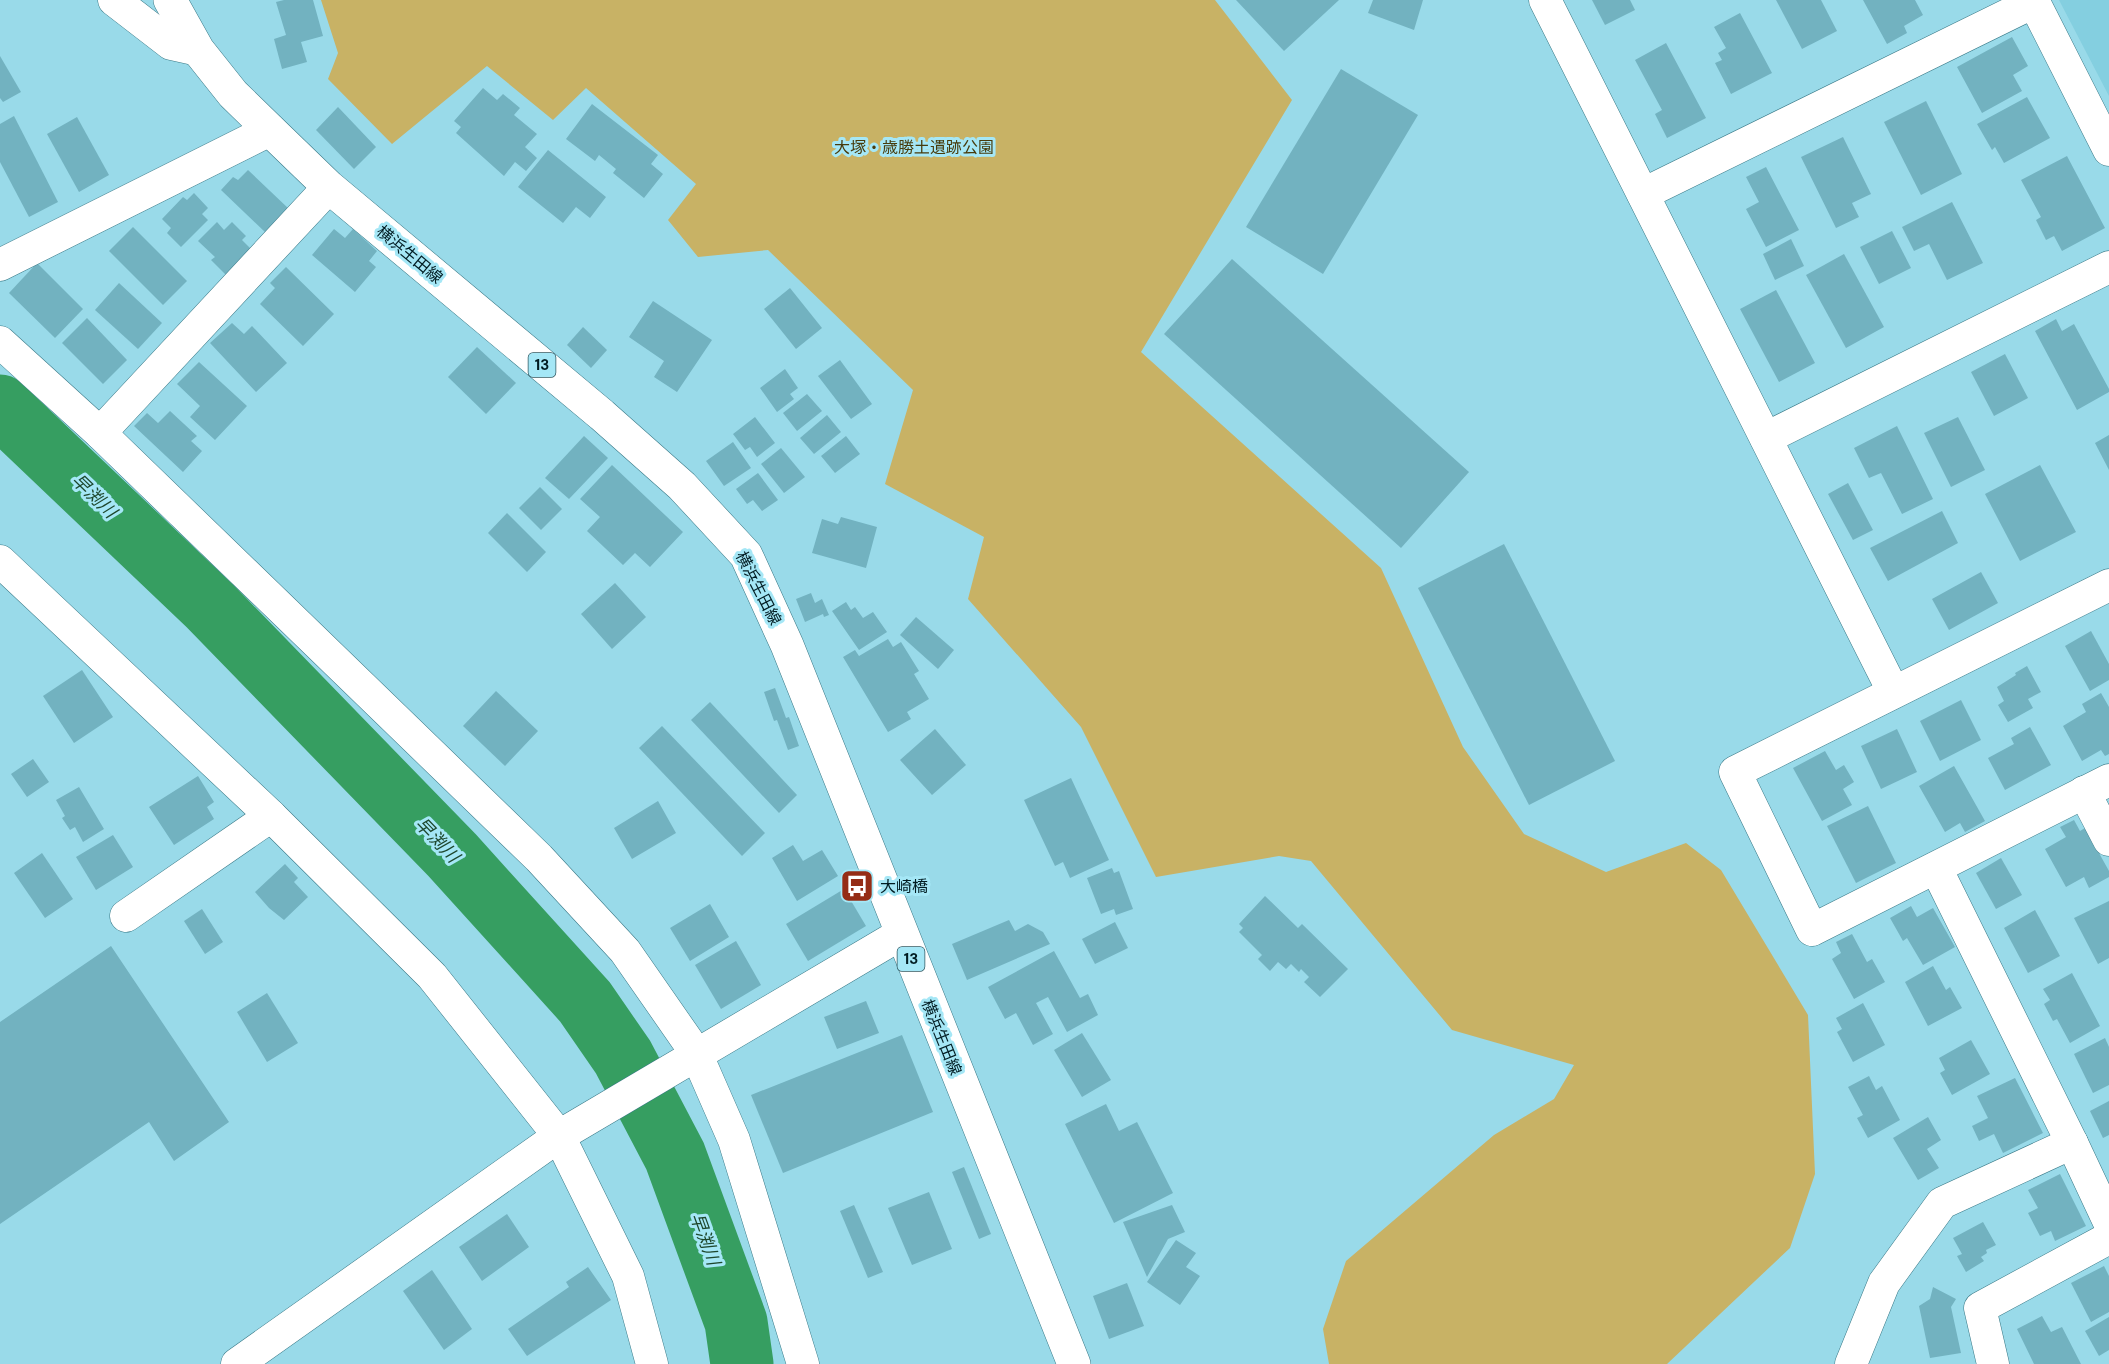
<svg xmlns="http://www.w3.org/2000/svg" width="2109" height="1364" viewBox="0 0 2109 1364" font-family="'DM Sans','Noto Sans JP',sans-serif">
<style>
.built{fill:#84cfe0}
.green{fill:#c8b265}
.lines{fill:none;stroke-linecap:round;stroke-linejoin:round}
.river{stroke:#369e61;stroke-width:63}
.building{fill:#72b2c0}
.minor-casing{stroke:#397987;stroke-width:33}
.primary-casing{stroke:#397987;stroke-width:34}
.minor{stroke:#fff;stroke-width:32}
.primary{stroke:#fff;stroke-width:33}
.labels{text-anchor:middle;stroke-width:6;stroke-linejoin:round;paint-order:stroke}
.shield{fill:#a5e7f6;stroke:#335962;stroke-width:1.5}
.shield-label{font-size:15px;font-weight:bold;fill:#021c22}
.park-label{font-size:16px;fill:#473b0c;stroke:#a5e7f6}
.street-label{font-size:16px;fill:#021c22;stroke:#a5e7f6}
.poi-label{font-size:16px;fill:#021c22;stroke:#a5e7f6;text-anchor:start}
.water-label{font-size:18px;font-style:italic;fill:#1e472d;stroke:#a5e7f6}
</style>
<rect width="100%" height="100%" fill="#99dae9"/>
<path class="built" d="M2059,0h50v96z"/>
<path class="green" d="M321,0h894l77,100 -151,252 240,216 82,179 61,87 82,38 80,-29 35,27 87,145 7,159 -25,74 -123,116h-338l-6,-35 23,-68 148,-126 60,-36 20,-34 -122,-35 -141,-169 -32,-5 -123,21 -75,-150 -113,-128 16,-62 -99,-53 28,-94 -145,-140 -70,7 -30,-37 28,-36 -110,-96 -33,32 -66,-54 -95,78 -64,-65 10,-26z"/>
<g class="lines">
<path class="river" d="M0,406l210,200 242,249 133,147 38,55 52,99 61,166 6,42"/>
</g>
<g class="building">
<path d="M284,0h29l10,36 -22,6 6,20 -25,7 -8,-30 12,-4 -10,-33z"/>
<path d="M1236,0h103l-55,51z"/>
<path d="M1373,0h50l-9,30 -46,-17z"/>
<path d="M1592,0h38l5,10 -30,15z"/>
<path d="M1776,0h45l16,31 -35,18z"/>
<path d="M1863,0h52l8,15 -19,11 3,7 -20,11z"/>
<path d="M1740,13l32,60 -41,21 -16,-31 7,-3 -4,-7 8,-5 -12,-21z"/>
<path d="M2012,37l16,29 -15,9 9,16 -40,22 -25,-46z"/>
<path d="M1666,43l40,75 -39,20 -12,-24 7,-4 -27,-50z"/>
<path d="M0,56l21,36 -18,10 -3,-4z"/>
<path d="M1341,69l77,46 -95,159 -77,-47z"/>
<path d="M483,88l14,12 6,-6 17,14 -6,7 23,19 -12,13 12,11 -11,13 -11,-9 -11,14 -48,-43 5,-6 -7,-6z"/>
<path d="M2027,97l23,41 -46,25 -9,-16 -3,3 -15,-26z"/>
<path d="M1926,101l36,73 -41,21 -37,-73z"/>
<path d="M592,104l66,51 -7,9 12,10 -19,24 -31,-25 3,-4 -17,-14 -4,6 -29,-22z"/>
<path d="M338,107l38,40 -22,22 -38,-39z"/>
<path d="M14,116l44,86 -29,15 -29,-55v-38z"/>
<path d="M77,117l32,58 -30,17 -32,-58z"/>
<path d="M1843,137l28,57 -19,9 7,14 -23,11 -35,-71z"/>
<path d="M548,150l58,47 -16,21 -14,-11 -13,16 -45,-36z"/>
<path d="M2067,156l38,72 -43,23 -8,-15 -8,4 -10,-20 5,-3 -20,-37z"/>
<path d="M1766,167l33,63 -33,17 -20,-38 13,-7 -13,-25z"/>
<path d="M248,170l41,39 -23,24 -45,-43 12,-13 5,3z"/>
<path d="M194,193l14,15 -6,6 6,6 -27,27 -14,-14 4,-5 -9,-9 21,-22 4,3z"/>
<path d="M1952,202l31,61 -36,17 -18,-36 -15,7 -12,-24z"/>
<path d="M217,222l7,8 8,-8 14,14 -4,4 10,10 -25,26 -16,-16 4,-3 -17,-16z"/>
<path d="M133,227l54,54 -24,24 -54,-54z"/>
<path d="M334,229l11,9 8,-9 24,22 -8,10 7,6 -21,25 -43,-37z"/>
<path d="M1892,231l19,37 -32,16 -19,-37z"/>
<path d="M1791,239l13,27 -29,14 -12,-26z"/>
<path d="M1844,254l40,73 -38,21 -40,-73z"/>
<path d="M1232,259l237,213 -68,76 -237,-214z"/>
<path d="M37,263l46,46 -28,29 -46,-45z"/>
<path d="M286,267l48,47 -31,32 -43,-42 15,-16 -5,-5z"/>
<path d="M119,283l43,40 -24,26 -43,-39z"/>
<path d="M790,288l32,40 -26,21 -32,-40z"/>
<path d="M1776,290l39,73 -36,19 -39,-73z"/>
<path d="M653,301l59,39 -35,52 -23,-15 10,-16 -35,-24z"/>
<path d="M87,318l40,42 -24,24 -41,-41z"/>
<path d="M2056,319l6,12 12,-7 35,65v3l-32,18 -42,-79z"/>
<path d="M232,323l12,11 8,-8 35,37 -31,29 -46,-49z"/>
<path d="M583,327l24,23 -16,18 -24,-23z"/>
<path d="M477,347l39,36 -30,31 -38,-37z"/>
<path d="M2005,354l23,44 -34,18 -23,-44z"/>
<path d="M840,360l32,44 -21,15 -33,-43z"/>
<path d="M199,362l48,44 -32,34 -25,-23 10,-11 -23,-22z"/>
<path d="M785,369l13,19 -8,6 4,5 -17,13 -17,-24z"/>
<path d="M807,394l15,17 -25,20 -14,-18z"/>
<path d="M170,411l27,25 -6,5 11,10 -19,21 -49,-46 13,-13 11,10z"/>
<path d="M827,415l14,17 -27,22 -14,-16z"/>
<path d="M755,417l20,26 -18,14 -7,-10 -5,3 -12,-16z"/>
<path d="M1958,417l27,53 -34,17 -27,-54z"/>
<path d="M1897,426l36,73 -31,15 -21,-41 -12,5 -15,-30z"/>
<path d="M2109,435v35l-14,-27z"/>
<path d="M584,436l24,22 -39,41 -24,-21z"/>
<path d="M846,436l14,18 -25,19 -14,-17z"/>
<path d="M733,442l18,26 -27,18 -18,-25z"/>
<path d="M781,448l24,29 -21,16 -23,-29z"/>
<path d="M612,465l71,67 -33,35 -15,-14 -12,12 -36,-34 13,-14 -20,-18z"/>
<path d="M2040,465l36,67 -56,29 -35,-67z"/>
<path d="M758,473l20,27 -16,11 -9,-11 -6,4 -11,-15z"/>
<path d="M1848,483l25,47 -20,10 -25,-46z"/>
<path d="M540,487l22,22 -21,21 -22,-22z"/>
<path d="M1942,511l16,32 -70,38 -18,-33z"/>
<path d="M507,513l39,39 -19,20 -39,-39z"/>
<path d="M841,517l36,10 -11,41 -54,-15 10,-34 16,5z"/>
<path d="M1504,544l111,217 -86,44 -111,-217z"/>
<path d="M1981,572l17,31 -49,27 -17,-31z"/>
<path d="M615,583l31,34 -34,32 -31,-35z"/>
<path d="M811,593l4,10 7,-4 7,16 -5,2 -1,-3 -18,8 -9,-23z"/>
<path d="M846,602l5,8 4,-3 8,11 10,-6 14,20 -28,18 -27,-39z"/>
<path d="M916,617l38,33 -16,19 -38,-34z"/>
<path d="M2091,631l18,33v16l-19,11 -25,-45z"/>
<path d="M888,639l5,8 8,-5 18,29 -5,3 15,25 -22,13 4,7 -23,13 -45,-75 12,-7 4,6z"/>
<path d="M2027,666l14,26 -13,7 5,9 -25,14 -10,-17 6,-4 -7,-14 19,-12 -1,-2z"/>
<path d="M82,670l31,47 -39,26 -31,-47z"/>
<path d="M775,688l11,30 3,-1 10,29 -11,4 -11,-30 -3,1 -10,-29z"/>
<path d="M496,691l42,40 -33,35 -42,-40z"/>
<path d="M2101,693l8,14v47l-4,2 -4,-6 -19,11 -19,-35 23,-14 -4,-8z"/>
<path d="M1961,700l20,40 -41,21 -20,-40z"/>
<path d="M710,702l87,93 -18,18 -88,-93z"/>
<path d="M662,726l103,107 -23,23 -103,-108z"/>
<path d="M2030,727l21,38 -46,25 -17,-32 26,-14 -3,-6z"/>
<path d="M935,729l31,36 -34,30 -32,-35z"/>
<path d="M1897,729l20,43 -36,17 -20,-43z"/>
<path d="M1825,751l11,19 8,-5 10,17 -11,7 9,16 -30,16 -29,-53z"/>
<path d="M33,759l16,23 -22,15 -16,-23z"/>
<path d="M1954,766l31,55 -20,11 -5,-9 -15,9 -26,-46z"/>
<path d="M198,776l16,26 -7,5 7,12 -40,26 -25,-38z"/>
<path d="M1071,778l38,82 -39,18 -7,-16 -8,4 -31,-66z"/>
<path d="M79,787l25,42 -21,13 -8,-15 -5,3 -8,-12 3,-2 -9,-16z"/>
<path d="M658,801l18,32 -44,26 -18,-31z"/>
<path d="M1868,806l28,57 -40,20 -29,-57z"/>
<path d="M2074,820l6,11 5,-3 24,43v6l-20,11 -5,-11 -18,10 -21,-38 21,-12 -6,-10z"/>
<path d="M113,835l20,32 -37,23 -20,-33z"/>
<path d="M793,845l10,16 19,-11 16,26 -41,25 -25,-43z"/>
<path d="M42,853l31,46 -28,19 -31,-45z"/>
<path d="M2001,858l21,37 -26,14 -20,-36z"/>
<path d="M285,864l13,14 -4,4 14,15 -24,23 -15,-12 -14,-16z"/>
<path d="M1112,868l2,5 5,-2 14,38 -17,6 -2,-6 -13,5 -14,-36z"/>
<path d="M844,889l22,37 -58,35 -22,-37z"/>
<path d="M1265,896l33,32 4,-4 46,45 -28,28 -16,-15 5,-5 -8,-8 -2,3 -8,-8 -5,5 -8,-7 -8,9 -12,-12 4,-4 -23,-23 4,-4 -4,-4z"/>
<path d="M2109,901v57l-11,6 -24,-46z"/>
<path d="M710,904l19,33 -39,24 -20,-33z"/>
<path d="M1911,906l6,11 16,-9 22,39 -32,18 -16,-27 -4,3 -13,-23z"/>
<path d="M202,909l21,33 -18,12 -21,-33z"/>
<path d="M2035,910l25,46 -32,17 -24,-45z"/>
<path d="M1009,920l6,11 13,-7 15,8 7,12 -83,36 -15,-36z"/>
<path d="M1115,922l13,26 -33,16 -13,-25z"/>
<path d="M1852,934l15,28 5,-3 13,23 -31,17 -22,-40 9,-6 -5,-11z"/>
<path d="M736,941l25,44 -40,24 -26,-44z"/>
<path d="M111,946l118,176 -55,39 -25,-39 -149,102v-202z"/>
<path d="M1054,951l26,47 8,-4 10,21 -31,17 -19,-35 -12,6 17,31 -20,11 -17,-32 -11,6 -17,-32z"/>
<path d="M1933,966l13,24 4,-3 12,21 -34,18 -23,-44z"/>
<path d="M2072,973l28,53 -30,17 -13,-24 -4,2 -9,-17 6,-4 -7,-11z"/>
<path d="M267,993l31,50 -31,19 -30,-50z"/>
<path d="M866,1001l13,32 -42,16 -13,-32z"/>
<path d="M1863,1003l22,42 -32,17 -16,-30 5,-3 -6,-11z"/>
<path d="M1082,1033l29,47 -29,17 -28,-47z"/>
<path d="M902,1035l31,77 -150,61 -32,-78z"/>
<path d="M2105,1038l4,9v38l-16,8 -19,-39z"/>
<path d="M1971,1040l19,34 -38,21 -12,-22 5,-3 -6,-12z"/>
<path d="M1869,1076l7,14 6,-4 18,34 -32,18 -11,-20 6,-3 -15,-28z"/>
<path d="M2015,1078l28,55 -40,20 -9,-19 -15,7 -7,-15 16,-8 -11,-22z"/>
<path d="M2109,1101v34l-6,3 -13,-27z"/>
<path d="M1106,1104l13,27 18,-9 36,71 -59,30 -49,-99z"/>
<path d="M1928,1117l13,23 -14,9 12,19 -21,12 -25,-42z"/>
<path d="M964,1167l27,67 -12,5 -27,-67z"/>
<path d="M2060,1174l26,52 -31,15 -4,-10 -11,5 -12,-23 10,-5 -10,-18z"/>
<path d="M929,1192l23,57 -40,16 -24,-57z"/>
<path d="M854,1205l29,67 -15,6 -28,-67z"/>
<path d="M1172,1205l13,27 -17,7 -21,38 -24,-55z"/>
<path d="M507,1214l22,33 -47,34 -23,-34z"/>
<path d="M1983,1222l13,23 -10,5 1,3 -6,4 3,4 -18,11 -9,-16 5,-2 -9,-16z"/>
<path d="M1176,1240l20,13 -10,14 14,9 -20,29 -33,-23z"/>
<path d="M2104,1266l5,10v36l-18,10 -20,-39z"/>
<path d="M588,1267l23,33 -84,56 -19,-27 61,-42 -3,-5z"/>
<path d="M432,1270l40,59 -28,21 -41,-59z"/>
<path d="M1127,1283l17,43 -35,13 -16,-43z"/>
<path d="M1933,1287l23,12 -5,8 10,46 -31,5 -11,-52 11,-7z"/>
<path d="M2042,1316l9,16 11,-5 19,37h-47l-17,-35z"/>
<path d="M2109,1317v33l-10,6 -14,-25z"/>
</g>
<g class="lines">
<defs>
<g id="minor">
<path d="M114,0l57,44 27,6"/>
<path d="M1545,0l348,691"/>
<path d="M1643,194l391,-192 75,148"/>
<path d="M0,265l270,-135"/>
<path d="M0,342l100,91 439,425 86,93 71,102 38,87 69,224"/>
<path d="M100,433l229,-246"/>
<path d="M1766,438l343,-171"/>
<path d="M0,561l271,255 161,160 127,160 69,140 24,88"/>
<path d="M2109,585l-374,187 77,158 297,-150"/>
<path d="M2084,792l25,48"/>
<path d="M1936,868l136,275 37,79"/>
<path d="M126,916l145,-100"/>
<path d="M237,1364l322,-228 342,-202"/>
<path d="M1851,1364l33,-81 58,-80 130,-60"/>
<path d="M1993,1364l-13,-56 129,-70"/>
</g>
<path id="primary" d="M170,0l28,50 35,44 37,36 59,57 273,228 80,71 64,69 41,90 287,719"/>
</defs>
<use href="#minor" class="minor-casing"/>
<use href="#primary" class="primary-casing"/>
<use href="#minor" class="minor"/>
<use href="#primary" class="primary"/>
</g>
<defs>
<symbol id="bus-square" viewBox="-11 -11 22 22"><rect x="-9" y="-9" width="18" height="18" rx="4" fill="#952d16" stroke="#a5e7f6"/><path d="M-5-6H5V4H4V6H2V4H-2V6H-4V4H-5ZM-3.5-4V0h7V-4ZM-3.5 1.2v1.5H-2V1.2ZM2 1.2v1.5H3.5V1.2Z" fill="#fff"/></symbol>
</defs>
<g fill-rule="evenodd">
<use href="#bus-square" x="838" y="867" width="38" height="38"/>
</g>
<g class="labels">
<g class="shield">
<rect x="528.5" y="353" width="27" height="24" rx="4.5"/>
<rect x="897.5" y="947" width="27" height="24" rx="4.5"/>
</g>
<g class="shield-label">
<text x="542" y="370">13</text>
<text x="911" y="964">13</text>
</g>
<g class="park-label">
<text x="914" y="153">大塚・歳勝土遺跡公園</text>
</g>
<g class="street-label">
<text transform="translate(410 254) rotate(40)" y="6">横浜生田線</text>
<text transform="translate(759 588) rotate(63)" y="6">横浜生田線</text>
<text transform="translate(942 1037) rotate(68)" y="6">横浜生田線</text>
</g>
<g class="poi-label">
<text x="880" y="892">大崎橋</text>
</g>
<g class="water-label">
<text transform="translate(94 496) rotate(44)" y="6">早渕川</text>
<text transform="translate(437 840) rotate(46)" y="6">早渕川</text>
<text transform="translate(705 1239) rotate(70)" y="6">早渕川</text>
</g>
</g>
</svg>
